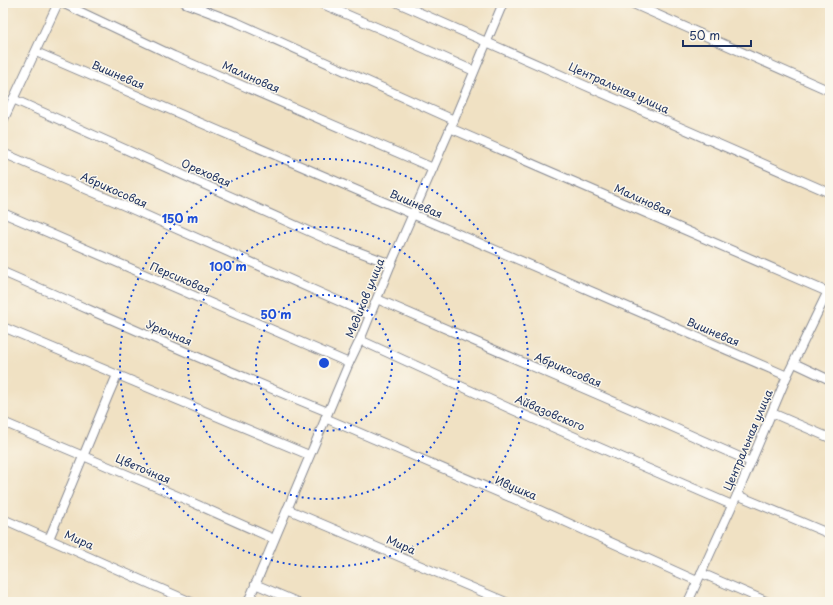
<svg xmlns="http://www.w3.org/2000/svg" width="833" height="605" viewBox="0 0 833 605" font-family="'Playpen Sans',sans-serif">
<style>
.lines{fill:none;stroke-linecap:round;stroke-linejoin:round}
.minor-casing{stroke:#868890;stroke-width:10}
.minor{stroke:#fff;stroke-width:8}
.ring{fill:none;stroke:#1d4ed8;stroke-width:2;stroke-dasharray:2 4}
.labels{text-anchor:middle;stroke-width:3;stroke-linejoin:round;paint-order:stroke}
.street-label{font-size:11px;fill:#1b2f5e;stroke:#fbf7ec}
.centre{fill:#1d4ed8;stroke:#fbf7ec;stroke-width:2}
.ring-label{font-size:12px;text-anchor:middle;font-weight:bold;fill:#1d4ed8;stroke:#fbf7ec;stroke-width:3;stroke-linejoin:round;paint-order:stroke}
</style>
<rect width="100%" height="100%" fill="#fbf7ec"/>
<filter id="ink" filterUnits="userSpaceOnUse"><feTurbulence type="fractalNoise" baseFrequency=".025" numOctaves="2"/><feDisplacementMap in="SourceGraphic" scale="8" xChannelSelector="R" yChannelSelector="G"/><feConvolveMatrix kernelMatrix="1 2 1 2 8 2 1 2 1" color-interpolation-filters="sRGB"/></filter>
<filter id="wash" filterUnits="userSpaceOnUse"><feTurbulence type="fractalNoise" baseFrequency=".012" numOctaves="4" result="noise"/><feDisplacementMap in="SourceGraphic" scale="16" xChannelSelector="R" yChannelSelector="G"/><feGaussianBlur stdDeviation="0.9" result="paint"/><feColorMatrix in="noise" values="0 0 0 0 0 0 0 0 0 0 0 0 0 0 0 0 0 1.4 0 .05"/><feComposite in="paint" operator="in"/></filter>
<g filter="url(#wash)">
<rect width="100%" height="100%" fill="#f0e1c3"/>
</g>
<g filter="url(#ink)">
<g class="lines">
<defs>
<g id="minor">
<path d="M62,3l112,53 259,112"/>
<path d="M185,3l53,20 216,97"/>
<path d="M320,3l70,30 84,38"/>
<path d="M398,3c144,63 288,128 432,190"/>
<path d="M631,3l199,88"/>
<path d="M36,52c250,108 501,215 751,324"/>
<path d="M13,99l322,144 56,21"/>
<path d="M3,121l55,-118"/>
<path d="M450,128l380,165"/>
<path d="M3,153l131,57 236,105"/>
<path d="M3,213l346,150"/>
<path d="M3,272c108,47 216,96 325,140"/>
<path d="M377,299l291,126 83,37"/>
<path d="M3,327l306,128"/>
<path d="M360,340l153,70 219,95"/>
<path d="M794,363l36,17"/>
<path d="M772,413l58,25"/>
<path d="M325,418l201,86 171,77"/>
<path d="M3,422l177,75 94,42"/>
<path d="M737,495l93,39"/>
<path d="M287,509l219,93"/>
<path d="M3,519l188,83"/>
<path d="M49,539l59,-143 9,-21"/>
<path d="M701,573l67,29"/>
<path d="M255,584l42,18"/>
<path d="M248,602l101,-239 11,-23 31,-76 63,-144 49,-117"/>
<path d="M688,602l49,-107 50,-119 43,-89"/>
</g>
</defs>
<use href="#minor" class="minor-casing"/>
<use href="#minor" class="minor"/>
</g>
</g>
<g class="ring">
<circle cx="324" cy="363" r="68"/>
<circle cx="324" cy="363" r="136"/>
<circle cx="324" cy="363" r="204"/>
</g>
<g class="labels">
<g class="street-label">
<text transform="translate(118 75) rotate(23)" y="4">Вишневая</text>
<text transform="translate(251 77) rotate(24)" y="4">Малиновая</text>
<text transform="translate(619 88) rotate(24)" y="4">Центральная улица</text>
<text transform="translate(206 173) rotate(24)" y="4">Ореховая</text>
<text transform="translate(114 190) rotate(24)" y="4">Абрикосовая</text>
<text transform="translate(643 200) rotate(24)" y="4">Малиновая</text>
<text transform="translate(416 204) rotate(23)" y="4">Вишневая</text>
<text transform="translate(180 278) rotate(23)" y="4">Персиковая</text>
<text transform="translate(365 298) rotate(-68)" y="4">Медиков улица</text>
<text transform="translate(713 332) rotate(23)" y="4">Вишневая</text>
<text transform="translate(169 333) rotate(23)" y="4">Урючная</text>
<text transform="translate(568 370) rotate(23)" y="4">Абрикосовая</text>
<text transform="translate(550 413) rotate(23)" y="4">Айвазовского</text>
<text transform="translate(748 440) rotate(-67)" y="4">Центральная улица</text>
<text transform="translate(143 469) rotate(23)" y="4">Цветочная</text>
<text transform="translate(516 488) rotate(23)" y="4">Ивушка</text>
<text transform="translate(79 540) rotate(24)" y="4">Мира</text>
<text transform="translate(401 545) rotate(23)" y="4">Мира</text>
</g>
</g>
<circle cx="324" cy="363" r="6" class="centre"/>
<g class="ring-label">
<text x="180" y="223">150 m</text>
<text x="228" y="271">100 m</text>
<text x="276" y="319">50 m</text>
</g>
<rect width="833" height="605" fill="none" stroke="#fbf7ec" stroke-width="16"/>
<path d="M683 40v6h68v-6" fill="none" stroke="#1b2f5e" stroke-width="2"/>
<text x="689" y="40" font-size="12" fill="#1b2f5e" stroke="#fbf7ec" stroke-width="3" paint-order="stroke">50 m</text>
</svg>
